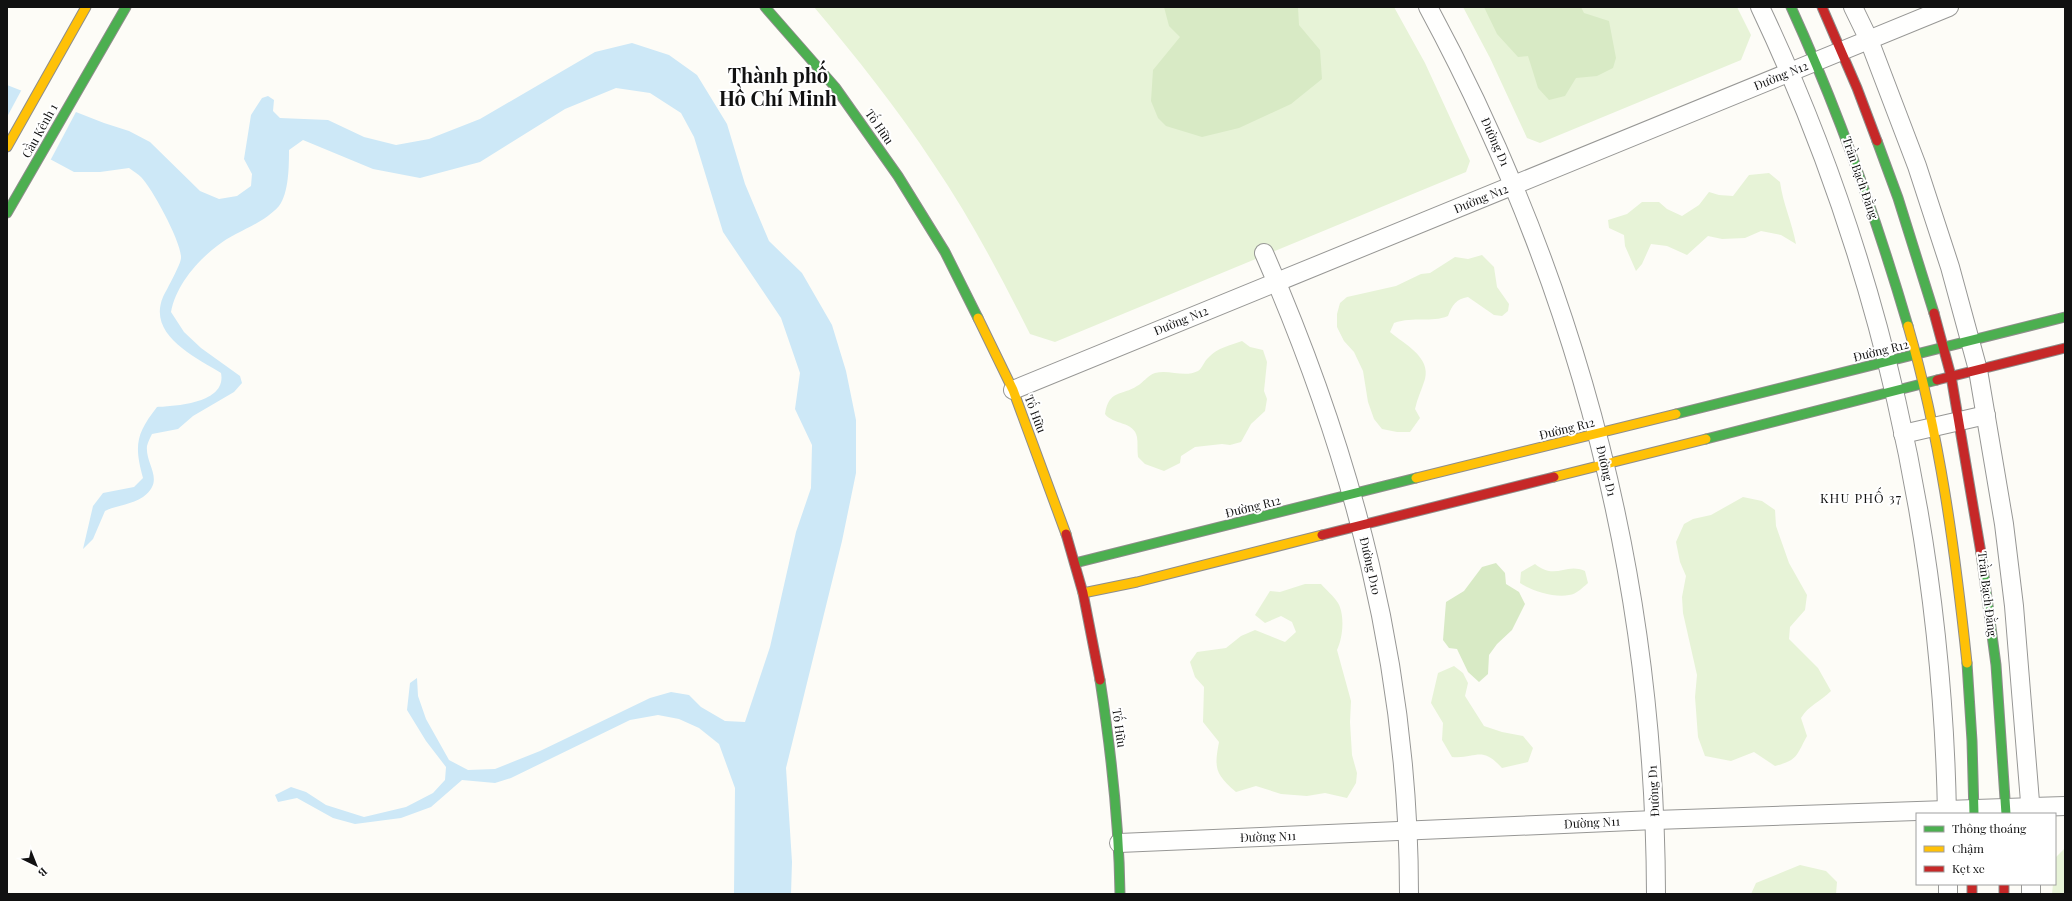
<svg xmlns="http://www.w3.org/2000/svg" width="2072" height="901" viewBox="0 0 2072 901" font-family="'Playfair Display',serif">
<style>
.green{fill:#e7f3d7}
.forest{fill:#d8eac5}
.water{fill:#cde8f7}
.pier{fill:#fdfcf7}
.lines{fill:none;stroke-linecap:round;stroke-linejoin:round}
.street-casing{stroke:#979795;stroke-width:20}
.fast-casing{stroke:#8e8d8b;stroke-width:11}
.slow-casing{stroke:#8e8d8b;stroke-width:11}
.jam-casing{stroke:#8e8d8b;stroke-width:11}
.street{stroke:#fffffe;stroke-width:18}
.fast{stroke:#4caf50;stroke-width:9}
.slow{stroke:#ffc107;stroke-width:9}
.jam{stroke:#c62828;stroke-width:9}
.labels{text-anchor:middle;stroke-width:4;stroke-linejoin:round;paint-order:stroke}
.street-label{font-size:12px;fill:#111;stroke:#fff}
.neighbourhood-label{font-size:13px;letter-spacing:1px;fill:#111;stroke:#fff}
.town-label{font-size:20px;font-weight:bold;fill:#111;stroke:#fff}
</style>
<rect width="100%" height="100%" fill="#fdfcf7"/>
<g class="green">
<path d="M814,7h580l31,56 45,98 -4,11 -411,170 -25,-8c-30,-59 -60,-117 -97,-171 -36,-55 -77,-106 -119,-156z"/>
<path d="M1463,7h274l14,28 -10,25 -201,83 -13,-5 -37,-80z"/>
<path d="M1769,173l11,9c3,22 12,40 16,62l-15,-9 -20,-4 -16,7 -23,1 -14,-3 -21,19 -20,-9 -16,-2 -9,20 -6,7 -11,-25 -1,-11 -15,-7 -1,-8 19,-6 15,-12h17l8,7 15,7 17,-11 10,-13 10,3 14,1 16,-21z"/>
<path d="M1482,255l12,12 3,20 12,17 -1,7 -6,5 -8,-1 -26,-18c-12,2 -16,8 -20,19 -17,7 -34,0 -54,7l-4,9c14,12 41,25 35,47 -3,10 -8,20 -10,30l5,9 -10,14h-13l-15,-3 -8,-10 -6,-17 -5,-31 -9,-19 -10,-11 -7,-14v-13l3,-11 7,-6 49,-11 25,-12 9,-1 25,-16 13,2z"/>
<path d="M1242,341l8,6 13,3 4,12 -3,29 3,8 -2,12 -14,13 -10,18 -11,3 -8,-1 -27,3 -14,9 -1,7 -16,8 -19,-7 -7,-7c-1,-7 0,-14 -1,-20 -3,-16 -24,-12 -32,-23 4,-25 17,-18 32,-28 6,-3 11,-11 18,-13 14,-4 29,5 43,-2 4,-2 6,-10 11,-14 8,-9 22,-12 33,-16z"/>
<path d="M1743,497l19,4 13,9 1,16 13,37 18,32 -2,15 -15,17 -1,12 29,29 13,23c-11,11 -22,14 -30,27l6,18c-11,20 -9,24 -32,30l-21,-14 -23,9 -26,-5 -7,-19 -3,-40 2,-22 -14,-62 -1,-16 4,-21 -6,-14 -4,-20 8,-18 9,-5 18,-4z"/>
<path d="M1535,564c21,17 30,-2 50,7l3,12c-6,5 -11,11 -19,12 -14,3 -37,-4 -49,-12l1,-11z"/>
<path d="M1305,584h16c5,6 13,12 17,19 7,12 5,35 -1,47l14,51 -1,21 2,33 5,18 -1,10 -9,15 -22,-5 -18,3 -26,-2 -25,-8 -20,6c-21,-18 -22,-24 -17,-50l-16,-20 1,-35 -9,-10 -5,-15 7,-10 29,-4 15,-12 14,-6 30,12 11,-10 -4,-10 -11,-6 -16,7 -10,-8 15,-24 10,1z"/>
<path d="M1454,666l9,7 5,10 -3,13 19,30 18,6 21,4 10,12 -5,14 -26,6c-21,-23 -25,-9 -50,-11l-10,-17 1,-17 -12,-20 7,-30z"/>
<path d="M2065,848v46h-13l1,-10h2v-26z"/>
<path d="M1800,865l26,6 11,11 -1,12h-85l5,-11z"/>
</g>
<g class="forest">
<path d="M1164,7h134l1,18 21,25 2,29 -31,25 -52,24 -37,9 -36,-11 -8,-8 -7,-17 2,-31 27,-33 -11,-11z"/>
<path d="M1484,7h97l3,6 25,8 7,37 -3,10 -16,8 -21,2 -11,18 -16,4 -11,-12 -10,-32 -10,1 -21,-23z"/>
<path d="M1496,563l9,10 1,11 13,8 6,12 -13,26 -15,14 -8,11 -1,19 -9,8 -11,-10 -11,-23 -8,-1 -6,-8 3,-38 18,-11 18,-24z"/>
</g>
<path class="water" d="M632,43l37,12 28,20 30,49 18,60 24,57 33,32 30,52 14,46 10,49v53l-14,68 -56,227 6,94 -1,32h-57l1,-106 -16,-44 -20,-16 -20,-9 -21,-4 -28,5 -119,58 -16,5 -33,-3 -31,27 -30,11 -46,6 -22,-6 -36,-20 -19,4 -3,-7 16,-8 15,5 20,13 38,12 42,-10 27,-14 12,-13 1,-13 -20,-26 -19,-31 3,-27 7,-5 1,18 8,23 23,41 19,10 27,-1 45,-18 110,-53 21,-6 18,3 12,12 24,14 20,1 25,-75 26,-115 15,-44 1,-43 -17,-36 5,-36 -19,-55 -58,-86 -29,-95 -13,-24 -31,-20 -34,-5 -51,21 -85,53 -60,16 -47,-9 -70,-29 -14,10c0,15 0,43 -10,56 -17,19 -43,25 -62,40 -21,16 -41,40 -46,66l13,20 17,16 39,28 2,7 -8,9 -41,24 -15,13 -26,5c-2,4 -4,8 -5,12 -2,19 19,34 -4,51 -12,8 -26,8 -38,14l-12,28 -10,10 10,-43 10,-13 31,-6 9,-9c-9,-33 -7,-44 14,-71 20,-1 70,-4 64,-34 -26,-16 -74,-38 -58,-76 4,-8 18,-33 18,-39 1,-15 -29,-70 -40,-81 -3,-3 -8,-6 -12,-9l-29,4h-26l-67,-36v-51l97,38 25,8 21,11 50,49 19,8 18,-3 14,-10 1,-12 -8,-15 7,-44 11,-17 6,-2 6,4 -1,11 7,7 48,2 36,17 32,8 33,-6 51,-20 115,-67z"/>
<path class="pier" d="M22,89l55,21 -27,51 -43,-23v-21z"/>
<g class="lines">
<defs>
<g id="street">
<path d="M1428,7c149,276 227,573 228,887"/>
<path d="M1760,7c119,251 182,529 187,807"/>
<path d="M1853,7l16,33 48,126 33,101 28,103 26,154 10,82 17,208"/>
<path d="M1264,253c90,206 145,415 145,641"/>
<path d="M1013,390l936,-383"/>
<path d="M1903,434l83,-19"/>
<path d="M1119,843l536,-23 410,-14"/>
<path d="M1948,894v-10"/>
<path d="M2031,894v-10"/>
</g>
<g id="fast">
<path d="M765,7l70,80 63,89 47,76 33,66"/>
<path d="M1791,7c47,103 85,210 117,319"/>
<path d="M1877,141l21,57 36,115"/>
<path d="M7,213l119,-206"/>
<path d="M1676,414l389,-97"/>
<path d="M1706,439l231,-59"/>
<path d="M1981,553l15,112 10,149"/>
<path d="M1075,563l341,-85"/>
<path d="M1967,663l5,78 2,73"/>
<path d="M1100,680c11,71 19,142 20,214"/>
</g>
<g id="slow">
<path d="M7,147l79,-140"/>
<path d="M978,318l35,72 53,144"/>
<path d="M1908,326c32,110 47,224 59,337"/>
<path d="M1554,477l152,-38"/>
<path d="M1416,478l260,-64"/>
<path d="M1083,593l54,-11 185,-47"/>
</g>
<g id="jam">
<path d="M1822,7l35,81 20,53"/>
<path d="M1934,313l17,63 30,177"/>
<path d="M1937,380l128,-32"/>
<path d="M1066,534l17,59 17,87"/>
<path d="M1322,535l232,-58"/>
<path d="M1972,884v10"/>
<path d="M2004,884v10"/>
</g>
</defs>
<use href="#street" class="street-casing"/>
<use href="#fast" class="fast-casing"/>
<use href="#slow" class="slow-casing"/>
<use href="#jam" class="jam-casing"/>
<use href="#street" class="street"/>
<use href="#fast" class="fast"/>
<use href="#slow" class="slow"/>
<use href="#jam" class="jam"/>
</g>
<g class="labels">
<g class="street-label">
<text transform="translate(1781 76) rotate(-22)" y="4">Đường N12</text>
<text transform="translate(879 127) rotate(55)" y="4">Tố Hữu</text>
<text transform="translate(40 131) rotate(-61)" y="4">Cầu Kênh 1</text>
<text transform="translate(1495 142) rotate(66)" y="4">Đường D1</text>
<text transform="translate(1860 178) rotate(71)" y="4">Trần Bạch Đằng</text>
<text transform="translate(1481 199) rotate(-22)" y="4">Đường N12</text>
<text transform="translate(1181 321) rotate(-22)" y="4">Đường N12</text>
<text transform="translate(1881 351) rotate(-14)" y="4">Đường R12</text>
<text transform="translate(1035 414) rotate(69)" y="4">Tố Hữu</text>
<text transform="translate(1567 429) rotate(-14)" y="4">Đường R12</text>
<text transform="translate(1606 471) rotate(77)" y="4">Đường D1</text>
<text transform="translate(1253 507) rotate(-14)" y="4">Đường R12</text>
<text transform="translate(1370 566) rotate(77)" y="4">Đường D10</text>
<text transform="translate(1987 594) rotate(83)" y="4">Trần Bạch Đằng</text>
<text transform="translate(1119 728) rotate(82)" y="4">Tố Hữu</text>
<text transform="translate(1654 791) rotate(-93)" y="4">Đường D1</text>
<text transform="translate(1592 823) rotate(-3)" y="4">Đường N11</text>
<text transform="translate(1268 837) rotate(-2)" y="4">Đường N11</text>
</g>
<g class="neighbourhood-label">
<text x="1861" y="503">KHU PHỐ 37</text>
</g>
<g class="town-label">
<text x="778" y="83">Thành phố<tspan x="778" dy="23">Hồ Chí Minh</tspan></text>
</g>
</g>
<rect width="2072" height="901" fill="none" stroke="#111111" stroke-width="16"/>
<rect x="1916" y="813" width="140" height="72" fill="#ffffff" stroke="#a0a0a0"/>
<rect x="1924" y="826" width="20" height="6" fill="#4caf50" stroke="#a0a0a0"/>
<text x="1952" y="833" font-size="12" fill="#111111">Thông thoáng</text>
<rect x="1924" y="846" width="20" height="6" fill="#ffc107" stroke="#a0a0a0"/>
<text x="1952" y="853" font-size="12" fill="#111111">Chậm</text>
<rect x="1924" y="866" width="20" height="6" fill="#c62828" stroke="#a0a0a0"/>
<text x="1952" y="873" font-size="12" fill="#111111">Kẹt xe</text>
<g transform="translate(36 865) rotate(137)" stroke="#ffffff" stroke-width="3" paint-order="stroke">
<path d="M0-3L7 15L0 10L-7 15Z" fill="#111111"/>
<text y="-6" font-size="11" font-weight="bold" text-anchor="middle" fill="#111111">B</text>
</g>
</svg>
